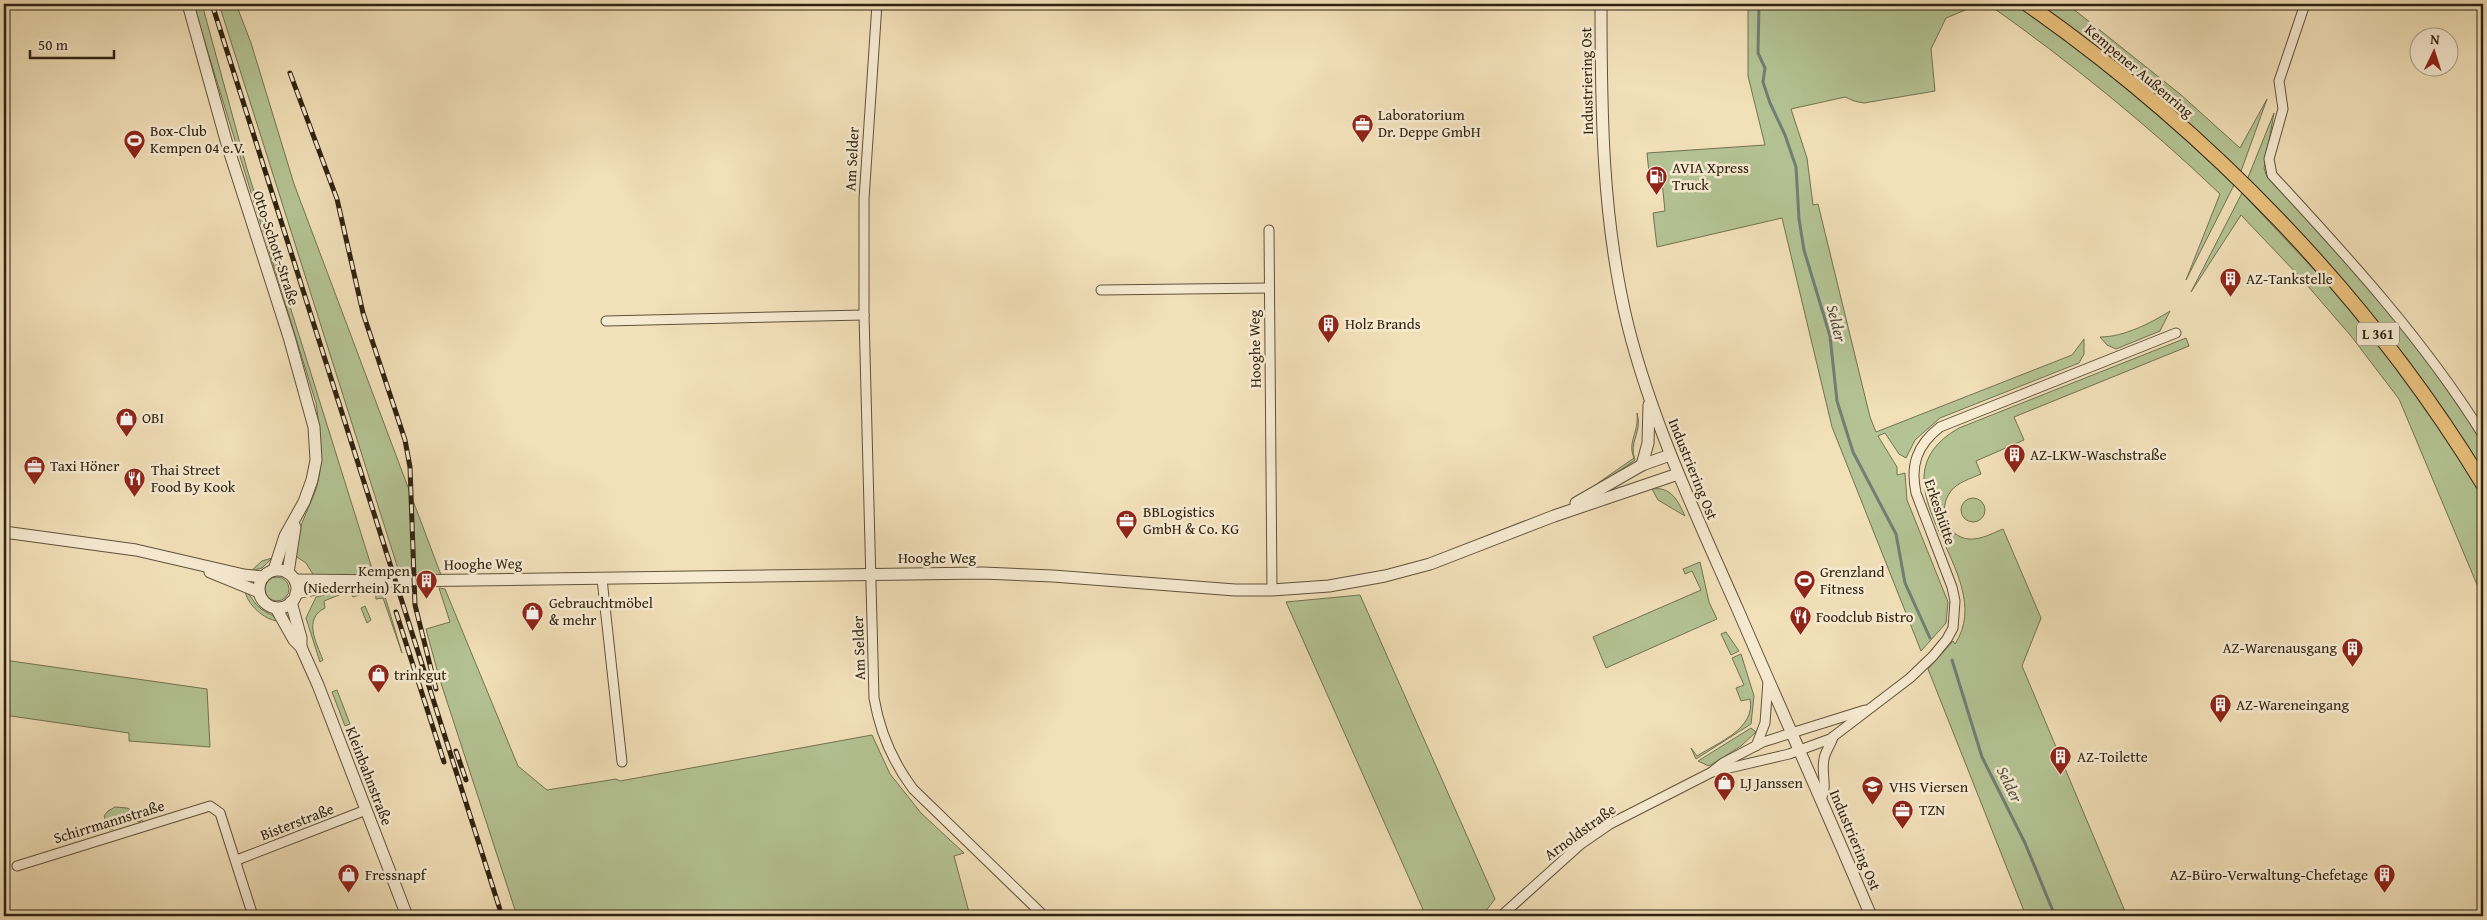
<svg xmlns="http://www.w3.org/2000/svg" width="2487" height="920" viewBox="0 0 2487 920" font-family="'Gentium Book Plus',serif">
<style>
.green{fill:#b4c394;stroke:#727252}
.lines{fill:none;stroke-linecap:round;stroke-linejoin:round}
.stream{stroke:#727e76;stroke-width:3}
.minor-casing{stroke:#60523b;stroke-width:11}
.tertiary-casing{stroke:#60523b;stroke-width:13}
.primary-casing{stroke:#2f2211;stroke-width:16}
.minor{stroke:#f7ebd2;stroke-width:9}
.tertiary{stroke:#f7ebd2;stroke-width:11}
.primary{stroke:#e9c07c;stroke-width:14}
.rail-casing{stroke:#2f2211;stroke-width:5}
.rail{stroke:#f7ebd2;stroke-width:3;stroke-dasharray:9;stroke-linecap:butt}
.labels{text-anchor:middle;stroke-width:5;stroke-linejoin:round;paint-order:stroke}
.shield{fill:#f7ebd2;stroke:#6b5e4b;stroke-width:1}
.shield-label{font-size:14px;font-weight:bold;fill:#2f2211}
.street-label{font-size:15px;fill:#2f2211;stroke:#f7ebd2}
.poi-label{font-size:15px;fill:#2f2211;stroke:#f7ebd2;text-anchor:start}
.water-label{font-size:16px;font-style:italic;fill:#515044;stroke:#f7ebd2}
</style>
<rect width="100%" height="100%" fill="#f2e0b9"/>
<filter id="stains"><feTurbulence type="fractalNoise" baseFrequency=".004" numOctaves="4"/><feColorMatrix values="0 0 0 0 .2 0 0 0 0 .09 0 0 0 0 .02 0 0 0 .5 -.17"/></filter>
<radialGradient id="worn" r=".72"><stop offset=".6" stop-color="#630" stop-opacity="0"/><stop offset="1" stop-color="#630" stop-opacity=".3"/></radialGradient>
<g class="green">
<path d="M193,4h9l45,165 127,406 -60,1 -8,-13 -12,-8c2,-24 13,-42 21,-63 10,-28 5,-60 1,-89z"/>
<path d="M219,4h17l15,39 43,141 147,391h-41z"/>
<path d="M1748,4h223l-1,4 -24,10 -15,31 4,42 -71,12 -10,-2 -9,-4 -54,12 16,49 6,47 5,-1 52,213 6,15 196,-77 12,-16v15l-5,9 -139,55 -25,22 -9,18 -7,-4 -14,-21 -7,3 19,31v8l8,-2 2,27 41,102 -2,21 -25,28 -89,-224 -50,-209 -125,29 -4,-34 12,-2 -3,-29 -12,1 -3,-30 118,-8 -17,-69z"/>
<path d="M1988,4h29l11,7c72,55 141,111 206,174l-48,95 34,-86c-72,-69 -150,-132 -232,-190z"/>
<path d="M2039,4h28l113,90 60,54 27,-49 -27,75 -72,-70z"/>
<path d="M2274,113l-10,55 3,9 94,101 66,83 56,81v30l-76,-112 -160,-180z"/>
<path d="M2242,193l95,101 60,75 58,80 28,46v104l-84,-200 -48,-63 -51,-59 -59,-62 -50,77z"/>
<path d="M2170,311l-10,20 -44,18 -9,-4 -7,-8c24,0 51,-14 70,-26z"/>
<path d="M2186,338l3,8 -175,71 10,23 -48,21 5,13c-11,5 -23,8 -30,17 -14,18 -5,46 18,48 12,1 24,-6 34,-10l38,89 -19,48 105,250h-101l-98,-247 25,-28 2,3c47,-71 -93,-161 4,-216z"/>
<path d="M1637,413c6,20 -9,28 -2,47l-37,26v-3l36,-25c-7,-17 5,-24 3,-45z"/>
<path d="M1652,489c19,-3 26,12 33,27l-27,-16z"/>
<circle cx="1973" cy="510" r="12"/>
<path d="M272,558l-10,10 -11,3 11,-10z"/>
<path d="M1700,562l9,40 8,17 -111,49 -13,-31 108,-47 -9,-19 -7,3 -2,-5z"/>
<circle cx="277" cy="589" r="12"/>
<path d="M439,588l6,1 73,177 29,24 69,-11 4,2 252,-46 18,39 31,39 43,40 -10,3 16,60h-453l-78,-239 -13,-48 24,-7z"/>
<path d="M366,590l-1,3 -12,4 -4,-6 -25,10 1,7c-22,11 -9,34 -2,52l-3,2 -14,-44 10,-21 26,-6z"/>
<path d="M375,590h8l19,63 -19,-55 -7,1z"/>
<path d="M245,591c7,5 9,13 16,18 7,5 12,5 17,12 -14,-1 -31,-17 -33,-30z"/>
<path d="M1360,595l135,304 -13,17h-56l-140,-314z"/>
<path d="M365,606l6,14 -4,3 -6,-15z"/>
<path d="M1726,632l13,19 -8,4 -10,-21z"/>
<path d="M1741,654l13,42 -3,28 -55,35 -5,-11 6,8c20,-13 59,-27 53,-57l-9,2 -5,-13 8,-3 -12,-27z"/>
<path d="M4,660l203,29 3,58 -81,-6v-8l-125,-18z"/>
<path d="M337,690l13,34 -5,2 -13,-34z"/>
<path d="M1751,728l5,4 -15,14 -32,20 -11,-5z"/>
<path d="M115,807l12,1 13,6 3,6 -5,2 -3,-8 -24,6 2,9 -4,1 -5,-14 4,-5z"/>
</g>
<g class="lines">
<g class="stream">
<path d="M1759,4l-1,49 7,15 -2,14 7,21 15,32 11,32 3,52 5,31 26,86 7,65 16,51 43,82 9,49 25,55"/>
<path d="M1952,660l30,97 43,86 30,73"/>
</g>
<defs>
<g id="minor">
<path d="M877,4l-13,195v116l10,383c6,35 18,63 39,91l131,127"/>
<path d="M2305,4l-26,77 4,28 -14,50 3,16c75,81 152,165 211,260"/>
<path d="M1269,230l3,360"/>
<path d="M1101,290l168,-2"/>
<path d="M606,321l258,-6"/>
<path d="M602,579l20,183"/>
<path d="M1756,746l9,-23 3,-42"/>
<path d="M1713,771l10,-8 40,-21 102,-32"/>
<path d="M1821,799c7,-13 0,-25 3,-40 1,-8 7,-14 9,-22"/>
<path d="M237,860l129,-50"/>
<path d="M17,866l193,-60 10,7 33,103"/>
<path d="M1501,916l80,-72 29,-20 102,-52 77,-18 41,-15 80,-61 23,-22 14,-17 6,-11 2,-27 -3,-14 -36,-94c-6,-28 1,-48 24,-66l236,-94"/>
</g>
<g id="tertiary">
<path d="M188,4l39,140 62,193 25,90 2,33 -4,20 -8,22 -19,34 -11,34"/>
<path d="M1601,4c0,108 1,216 27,322 25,99 69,191 110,284 44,102 90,204 133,306"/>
<path d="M1642,465l6,-22 1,-38"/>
<path d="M1576,503l66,-38 28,-10"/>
<path d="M4,532l132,18 108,25 19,2"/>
<circle cx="278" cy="589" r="19"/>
<path d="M210,572l49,20"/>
<path d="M288,573l7,-46"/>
<path d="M295,580l100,1 588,-8 70,3 182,14h37l57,-4 56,-10 45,-12 124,-48 124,-42"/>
<path d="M296,593l40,-8"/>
<path d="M291,602l10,36v9"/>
<path d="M276,608l18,32 7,7 17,38 89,231"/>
</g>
<path id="primary" d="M2027,4c181,127 341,291 456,480"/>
</defs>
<use href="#minor" class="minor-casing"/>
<use href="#tertiary" class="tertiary-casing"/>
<use href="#primary" class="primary-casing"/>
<use href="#minor" class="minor"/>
<use href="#tertiary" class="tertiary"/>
<use href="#primary" class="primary"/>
<defs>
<g id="rail">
<path d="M212,4l290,912"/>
<path d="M290,73l47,126 26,114 42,127 5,27 5,138 21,84"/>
<path d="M396,612l48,150"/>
<path d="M456,751l10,29"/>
</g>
</defs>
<use href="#rail" class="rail-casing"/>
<use href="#rail" class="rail"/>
</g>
<defs>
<symbol id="office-pin" viewBox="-11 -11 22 30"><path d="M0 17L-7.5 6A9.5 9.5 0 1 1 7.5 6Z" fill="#8f2418" stroke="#f7ebd2"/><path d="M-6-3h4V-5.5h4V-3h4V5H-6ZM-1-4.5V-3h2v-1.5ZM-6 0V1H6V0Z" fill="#fff"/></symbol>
<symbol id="stadium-pin" viewBox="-11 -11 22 30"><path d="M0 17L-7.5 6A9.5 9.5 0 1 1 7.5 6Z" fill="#8f2418" stroke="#f7ebd2"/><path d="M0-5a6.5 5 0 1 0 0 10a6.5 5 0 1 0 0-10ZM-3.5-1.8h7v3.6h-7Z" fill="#fff"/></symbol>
<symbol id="fuel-pin" viewBox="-11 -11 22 30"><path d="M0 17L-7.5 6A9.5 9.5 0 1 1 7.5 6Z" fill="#8f2418" stroke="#f7ebd2"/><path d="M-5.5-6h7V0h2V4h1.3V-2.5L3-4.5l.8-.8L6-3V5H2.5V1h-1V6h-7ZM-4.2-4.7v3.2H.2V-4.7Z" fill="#fff"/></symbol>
<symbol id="building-pin" viewBox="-11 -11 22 30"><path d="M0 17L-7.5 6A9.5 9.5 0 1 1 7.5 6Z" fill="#8f2418" stroke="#f7ebd2"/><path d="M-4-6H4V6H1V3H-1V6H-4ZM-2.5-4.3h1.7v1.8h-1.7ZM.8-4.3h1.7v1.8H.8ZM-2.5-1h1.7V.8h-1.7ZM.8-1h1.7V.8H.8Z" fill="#fff"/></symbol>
<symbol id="shop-pin" viewBox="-11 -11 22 30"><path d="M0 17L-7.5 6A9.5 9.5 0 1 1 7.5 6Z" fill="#8f2418" stroke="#f7ebd2"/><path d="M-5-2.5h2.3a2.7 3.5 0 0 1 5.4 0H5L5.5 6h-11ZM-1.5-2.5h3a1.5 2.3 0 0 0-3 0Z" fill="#fff"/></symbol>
<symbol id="restaurant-pin" viewBox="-11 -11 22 30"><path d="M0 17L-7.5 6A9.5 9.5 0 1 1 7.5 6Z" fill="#8f2418" stroke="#f7ebd2"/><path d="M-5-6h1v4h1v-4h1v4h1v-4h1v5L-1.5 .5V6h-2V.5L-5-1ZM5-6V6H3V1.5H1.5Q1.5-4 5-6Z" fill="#fff"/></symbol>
<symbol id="university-pin" viewBox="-11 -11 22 30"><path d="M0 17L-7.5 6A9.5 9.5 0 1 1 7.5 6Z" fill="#8f2418" stroke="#f7ebd2"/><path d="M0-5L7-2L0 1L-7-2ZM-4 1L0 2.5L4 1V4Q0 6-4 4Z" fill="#fff"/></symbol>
</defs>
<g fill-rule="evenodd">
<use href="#office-pin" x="1350" y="112" width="25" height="34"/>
<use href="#stadium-pin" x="122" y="128" width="25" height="34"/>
<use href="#fuel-pin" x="1644" y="164" width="25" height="34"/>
<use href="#building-pin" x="2218" y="266" width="25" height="34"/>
<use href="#building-pin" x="1316" y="312" width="25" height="34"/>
<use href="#shop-pin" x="114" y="406" width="25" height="34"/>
<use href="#building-pin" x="2002" y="442" width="25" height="34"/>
<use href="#office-pin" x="22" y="454" width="25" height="34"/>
<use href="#restaurant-pin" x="122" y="466" width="25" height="34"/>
<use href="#office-pin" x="1114" y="508" width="25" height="34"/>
<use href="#building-pin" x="414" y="568" width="25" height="34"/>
<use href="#stadium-pin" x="1792" y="568" width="25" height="34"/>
<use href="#shop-pin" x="520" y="600" width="25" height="34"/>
<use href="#restaurant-pin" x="1788" y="604" width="25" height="34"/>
<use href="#building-pin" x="2340" y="636" width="25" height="34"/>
<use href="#shop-pin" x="366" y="662" width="25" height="34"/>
<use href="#building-pin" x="2208" y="692" width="25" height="34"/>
<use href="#building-pin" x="2048" y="744" width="25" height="34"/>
<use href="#shop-pin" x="1712" y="770" width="25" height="34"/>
<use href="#university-pin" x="1860" y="774" width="25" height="34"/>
<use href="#office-pin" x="1890" y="798" width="25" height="34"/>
<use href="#shop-pin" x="336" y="862" width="25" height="34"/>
<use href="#building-pin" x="2372" y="862" width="25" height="34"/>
</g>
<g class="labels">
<rect class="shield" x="2357" y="322.5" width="42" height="23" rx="4"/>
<g class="shield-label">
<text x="2378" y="339">L 361</text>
</g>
<g class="street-label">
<text transform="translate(2139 71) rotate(40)" y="5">Kempener Außenring</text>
<text transform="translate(1587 81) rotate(-91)" y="5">Industriering Ost</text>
<text transform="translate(852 159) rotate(-87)" y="5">Am Selder</text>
<text transform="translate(276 248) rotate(72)" y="5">Otto-Schott-Straße</text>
<text transform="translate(1255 349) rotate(-91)" y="5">Hooghe Weg</text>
<text transform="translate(1693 469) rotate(68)" y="5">Industriering Ost</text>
<text transform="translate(1940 512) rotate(71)" y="5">Erkeshütte</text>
<text x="937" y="563">Hooghe Weg</text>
<text transform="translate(483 564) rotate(-1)" y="5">Hooghe Weg</text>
<text transform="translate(859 648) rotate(-92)" y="5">Am Selder</text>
<text transform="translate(369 776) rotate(69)" y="5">Kleinbahnstraße</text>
<text transform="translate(109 822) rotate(-17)" y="5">Schirrmannstraße</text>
<text transform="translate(297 822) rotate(-21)" y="5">Bisterstraße</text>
<text transform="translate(1580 832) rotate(-36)" y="5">Arnoldstraße</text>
<text transform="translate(1855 840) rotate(67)" y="5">Industriering Ost</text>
</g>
<g class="poi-label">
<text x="1378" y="120">Laboratorium<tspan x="1378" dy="17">Dr. Deppe GmbH</tspan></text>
<text x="150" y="136">Box-Club<tspan x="150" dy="17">Kempen 04 e.V.</tspan></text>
<text x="1672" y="173">AVIA Xpress<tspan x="1672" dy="17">Truck</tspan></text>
<text x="2246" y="284">AZ-Tankstelle</text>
<text x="1345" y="329">Holz Brands</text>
<text x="142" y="423">OBI</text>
<text x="2030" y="460">AZ-LKW-Waschstraße</text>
<text x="50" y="471">Taxi Höner</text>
<text x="151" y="475">Thai Street<tspan x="151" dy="17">Food By Kook</tspan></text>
<text x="1143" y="517">BBLogistics<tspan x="1143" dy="17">GmbH &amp; Co. KG</tspan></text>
<text x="410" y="576" text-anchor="end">Kempen<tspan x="410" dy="17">(Niederrhein) Kn</tspan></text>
<text x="1820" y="577">Grenzland<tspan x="1820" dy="17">Fitness</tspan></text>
<text x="549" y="608">Gebrauchtmöbel<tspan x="549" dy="17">&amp; mehr</tspan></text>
<text x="1816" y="622">Foodclub Bistro</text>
<text x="2337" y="653" text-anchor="end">AZ-Warenausgang</text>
<text x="394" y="680">trinkgut</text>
<text x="2236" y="710">AZ-Wareneingang</text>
<text x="2077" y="762">AZ-Toilette</text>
<text x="1740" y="788">LJ Janssen</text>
<text x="1889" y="792">VHS Viersen</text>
<text x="1919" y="815">TZN</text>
<text x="365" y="880">Fressnapf</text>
<text x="2368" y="880" text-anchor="end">AZ-Büro-Verwaltung-Chefetage</text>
</g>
<g class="water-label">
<text transform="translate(1837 323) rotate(76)" y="6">Selder</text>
<text transform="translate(2010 784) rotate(64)" y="6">Selder</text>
</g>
</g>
<rect width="2487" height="920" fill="none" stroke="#f2e0b9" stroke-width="20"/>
<rect x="5" y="5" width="2477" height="910" fill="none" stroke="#2f2211" stroke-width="2.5"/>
<rect x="10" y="10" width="2467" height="900" fill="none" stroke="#2f2211"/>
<g transform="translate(2434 52) rotate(4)"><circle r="24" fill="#f7ebd2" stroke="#a79b85"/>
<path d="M0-4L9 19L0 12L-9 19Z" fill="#8f2418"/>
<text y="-8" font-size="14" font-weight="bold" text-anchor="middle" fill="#2f2211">N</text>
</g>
<path d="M30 50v8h84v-8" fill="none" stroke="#2f2211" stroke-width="2.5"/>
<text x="38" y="50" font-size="15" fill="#2f2211" stroke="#f7ebd2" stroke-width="4" paint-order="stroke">50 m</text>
<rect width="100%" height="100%" filter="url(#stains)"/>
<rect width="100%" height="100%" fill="url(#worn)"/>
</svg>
